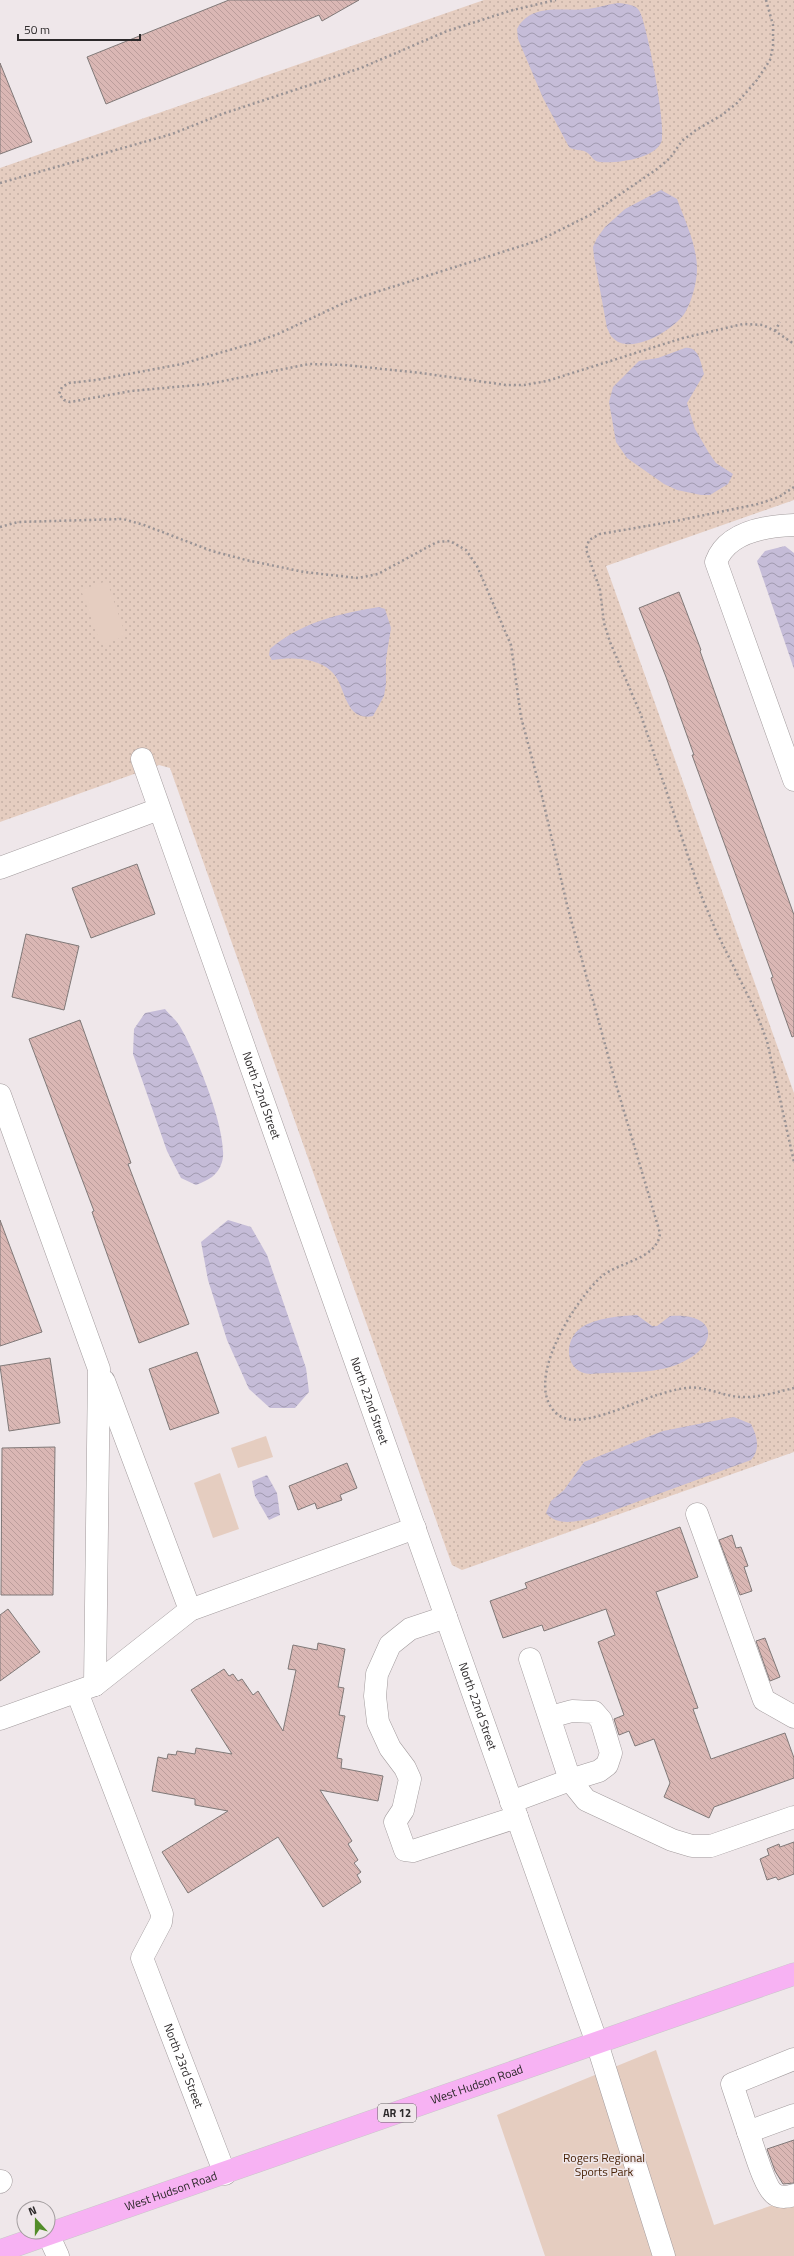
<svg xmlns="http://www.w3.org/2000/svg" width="794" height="2256" viewBox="0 0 794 2256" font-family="'Titillium Web',sans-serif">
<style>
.grass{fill:url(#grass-dots)}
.park{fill:#e5cdc0}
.water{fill:url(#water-waves)}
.building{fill:url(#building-back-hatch);stroke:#807978}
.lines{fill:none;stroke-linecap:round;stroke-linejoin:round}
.minor-casing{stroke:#a29b9d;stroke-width:23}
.highway-casing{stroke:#c8c7c8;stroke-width:23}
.path{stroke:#999395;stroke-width:2.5;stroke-dasharray:2 3;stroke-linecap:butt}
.minor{stroke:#fff;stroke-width:22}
.highway{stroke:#f7b2f3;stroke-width:22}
.labels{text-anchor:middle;stroke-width:3;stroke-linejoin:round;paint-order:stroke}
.shield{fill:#efe7ea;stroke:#666264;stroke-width:1}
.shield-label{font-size:11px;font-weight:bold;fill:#2c292a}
.street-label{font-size:12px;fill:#2c292a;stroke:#efe7ea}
.park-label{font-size:12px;fill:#492206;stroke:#efe7ea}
</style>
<defs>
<pattern id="grass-dots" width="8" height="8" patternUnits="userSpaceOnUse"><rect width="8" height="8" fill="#e5cdc0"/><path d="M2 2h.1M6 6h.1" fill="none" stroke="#c5b0a5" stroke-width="1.8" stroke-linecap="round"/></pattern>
<pattern id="water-waves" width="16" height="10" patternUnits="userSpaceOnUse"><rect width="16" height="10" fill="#c5bcd8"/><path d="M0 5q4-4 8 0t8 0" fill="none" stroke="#a099af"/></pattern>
<pattern id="building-back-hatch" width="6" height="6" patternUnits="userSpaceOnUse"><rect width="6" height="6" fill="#dab7b4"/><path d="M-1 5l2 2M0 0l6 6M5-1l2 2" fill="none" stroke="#bb9d9b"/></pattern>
</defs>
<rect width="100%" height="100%" fill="#efe7ea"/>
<path class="grass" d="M484,0h310v500l-188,66 188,527v359l-332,118 -10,-5 -282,-797 -11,-3 -159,57v-654z"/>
<g class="park">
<path d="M107,581l19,55 -25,9 -20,-55z"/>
<path d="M266,1436l7,21 -35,11 -7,-20z"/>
<path d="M220,1473l19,56 -26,9 -19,-55z"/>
<path d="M656,2050l58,175 80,-27v58h-249l-48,-141z"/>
</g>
<g class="water">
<path d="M618,3c8,1 18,1 22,9 8,18 25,108 22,127 -2,19 -46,25 -62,23 -8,-1 -8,-7 -14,-10 -5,-3 -12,-1 -17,-5l-26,-49 -25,-59 -1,-10c14,-27 46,-17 71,-20 10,-1 20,-5 30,-6z"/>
<path d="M661,190l16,9c8,22 20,46 20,70 0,13 -5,31 -11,42 -9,17 -55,46 -73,27 -3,-2 -4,-7 -6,-10l-13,-71 -1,-10 4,-9 8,-11 20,-18z"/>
<path d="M685,348c14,-2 16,16 19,26l-17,29 8,26 14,24 7,10 17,11 -5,10 -18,11h-9l-24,-5 -13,-6 -37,-26 -11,-16 -7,-40 4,-15 26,-26 19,-3z"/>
<path d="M785,546l9,7v116l-37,-108 8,-10z"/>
<path d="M379,607l6,2 6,19 -5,31v25l-2,12 -11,20c-30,6 -26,-31 -42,-45 -15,-14 -40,-14 -59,-11l-3,-5 1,-6c30,-26 70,-36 109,-42z"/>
<path d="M165,1009c4,5 10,10 14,16 15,23 51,111 43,137 -4,14 -14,18 -26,23l-15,-7 -14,-27 -34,-97 1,-25 11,-16z"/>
<path d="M228,1220l23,7 16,28 39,113 3,24 -14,16h-25l-21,-19 -22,-49 -19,-60 -7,-38z"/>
<path d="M637,1315l15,11h5l13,-10c50,-4 50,32 6,49 -27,10 -57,6 -85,9 -26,0 -29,-34 -9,-47 14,-9 38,-11 55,-12z"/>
<path d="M734,1417l17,7c6,12 10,25 0,36l-158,58c-15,3 -36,9 -47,-5l5,-12 13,-11 20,-28 79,-31z"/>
<path d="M267,1475l10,18 3,22 -11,5 -14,-24 -3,-15z"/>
</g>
<g class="building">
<path d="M229,0h130l-37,21 -3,-6 -213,89 -19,-47z"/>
<path d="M0,63l32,79 -32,12z"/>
<path d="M679,592l22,58 -1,1 94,264v121l-2,1 -21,-59 2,-1 -81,-222h2l-28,-78 -27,-69z"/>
<path d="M137,864l18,50 -64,24 -19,-50z"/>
<path d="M26,934l53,12 -15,64 -52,-13z"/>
<path d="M80,1020l51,143 -3,1 61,160 -50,19 -47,-131 2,-1 -65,-172z"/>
<path d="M0,1220l42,112 -42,14z"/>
<path d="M197,1352l22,61 -49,17 -21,-61z"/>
<path d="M50,1358l10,65 -51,8 -9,-65z"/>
<path d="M55,1447l-2,148h-52l1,-147z"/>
<path d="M347,1463l10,25 -17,7 2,5 -25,9 -2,-6 -17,7 -9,-24z"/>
<path d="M680,1527l18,50 -42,15 42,116 -5,1 18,50 74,-26 9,25v20l-80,29 -5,11 -45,-21 6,-14 -16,-44 -19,7 -6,-15 -10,4 -5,-16 10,-4 -26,-73 17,-7 -9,-26 -62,22 -2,-6 -39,13 -13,-37 37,-13 -2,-5z"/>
<path d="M732,1535l4,13 5,-1 7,19 -4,1 8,24 -12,4 -21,-55z"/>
<path d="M8,1609l32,43 -40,29v-66z"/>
<path d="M765,1638l15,39 -10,4 -14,-40z"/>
<path d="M318,1643l27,6 -7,38 6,1 -5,27 6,1 -8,42 5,1 -1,9 42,8 -5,25 -58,-11 32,51 -4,3 10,16 -4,3 7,9 -4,3 4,7 -38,25 -45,-70 -90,56 -26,-41 66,-41 -33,-6v-6l-43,-8 6,-34 9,2 1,-5 8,1 1,-4 18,3 1,-6 36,6 -41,-64 33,-21 5,7 4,-2 5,7 4,-2 11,16 5,-4 25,40 13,-61 -8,-1 5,-24 24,5z"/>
<path d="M794,1842v32l-16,6 -2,-3 -9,3 -7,-21 9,-4 -2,-6 12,-5 1,3z"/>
<path d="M794,2140v43l-11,1 -8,-13 -8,-22z"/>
</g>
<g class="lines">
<defs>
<g id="minor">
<path d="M794,525c-29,1 -67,7 -78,37l78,218"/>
<path id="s1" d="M142,759l455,1284 67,213"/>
<path d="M0,868l159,-59"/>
<path d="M0,1095l99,274 -4,316"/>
<path d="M104,1381l86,229"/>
<path d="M697,1514l67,186 30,17"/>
<path d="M446,1617l-36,12 -20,16 -13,29 -2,22 3,26 12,26 15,20 5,11 -7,31 -8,12 10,28 8,1 104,-34"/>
<path d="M530,1659l40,121 29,-9 8,-6 4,-12 -10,-33 -7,-8 -22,-1 -22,6"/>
<path id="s2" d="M77,1692l85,222 -1,8 -19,36 83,216"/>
<path d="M0,1719l95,-34 95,-75 225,-82"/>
<path d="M511,1802l59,-22 16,20 86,40 20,6h19l83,-29"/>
<path d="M794,2059l-62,25 16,48 46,-17"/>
<path d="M748,2132c5,13 17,58 28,63 5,3 13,2 18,0"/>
<path d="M0,2182l1,-1"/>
<path d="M48,2234l10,22"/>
</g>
<g id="highway">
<path id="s3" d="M0,2251l794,-277"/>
</g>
</defs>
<use href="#minor" class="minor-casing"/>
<use href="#highway" class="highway-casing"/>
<g class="path">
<path d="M766,0l7,25v22l-3,13 -13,20 -20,23 -15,12 -26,15 -14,11 -12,17 -13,11 -67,46 -50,25 -192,61 -70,33 -28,10 -68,20 -86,16 -27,3 -7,4 -3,7 5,6 6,2 61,-11 77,-7 101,-20 36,1 76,8 85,12h18l23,-4 136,-43 60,-14 20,1 12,6 19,13"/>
<path d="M0,183l172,-49 50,-20 139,-46 86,-37 66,-21 43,-10"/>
<path d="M775,331l5,-9"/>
<path d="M794,487l-15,10 -21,7 -82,17 -76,13 -11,6 -3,9 14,41 4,33 6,19 31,73 60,180 15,36 40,81 11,29 27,121"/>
<path d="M0,527l18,-5 105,-3 21,6 68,26 34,9 58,12 54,6 20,-4 59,-32 13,-1 16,9 11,16 34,79 10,72 21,79 25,109 48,176 45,152c-2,26 -41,29 -58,43 -26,23 -81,107 -45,138 21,18 76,-12 100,-19 14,-4 28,-9 42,-7 14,2 27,8 41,9 18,1 37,-5 54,-9"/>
</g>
<use href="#minor" class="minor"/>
<use href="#highway" class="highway"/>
</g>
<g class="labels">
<rect class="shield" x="378" y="2104" width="38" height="18" rx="3"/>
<g class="shield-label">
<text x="397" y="2117">AR 12</text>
</g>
<g class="street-label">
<text dy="4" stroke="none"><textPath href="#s1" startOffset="357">North 22nd Street</textPath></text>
<text dy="4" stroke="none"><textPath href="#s1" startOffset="681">North 22nd Street</textPath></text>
<text dy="4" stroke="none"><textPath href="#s1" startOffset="1005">North 22nd Street</textPath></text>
<text dy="4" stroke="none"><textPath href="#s2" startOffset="402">North 23rd Street</textPath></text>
<text dy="4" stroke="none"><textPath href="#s3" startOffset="505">West Hudson Road</textPath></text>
<text dy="4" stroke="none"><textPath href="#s3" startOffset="181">West Hudson Road</textPath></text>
</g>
<g class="park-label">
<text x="604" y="2162">Rogers Regional<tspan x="604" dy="14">Sports Park</tspan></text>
</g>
</g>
<g transform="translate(36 2220) rotate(339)"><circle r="19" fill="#efe7ea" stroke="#a19b9d"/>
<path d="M0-3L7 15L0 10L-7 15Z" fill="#528c29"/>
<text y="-6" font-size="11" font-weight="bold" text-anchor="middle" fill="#2c292a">N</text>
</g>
<path d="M18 34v6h122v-6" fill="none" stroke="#2c292a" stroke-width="2"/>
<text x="24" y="34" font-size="12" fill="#2c292a" stroke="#efe7ea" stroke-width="3" paint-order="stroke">50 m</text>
</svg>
